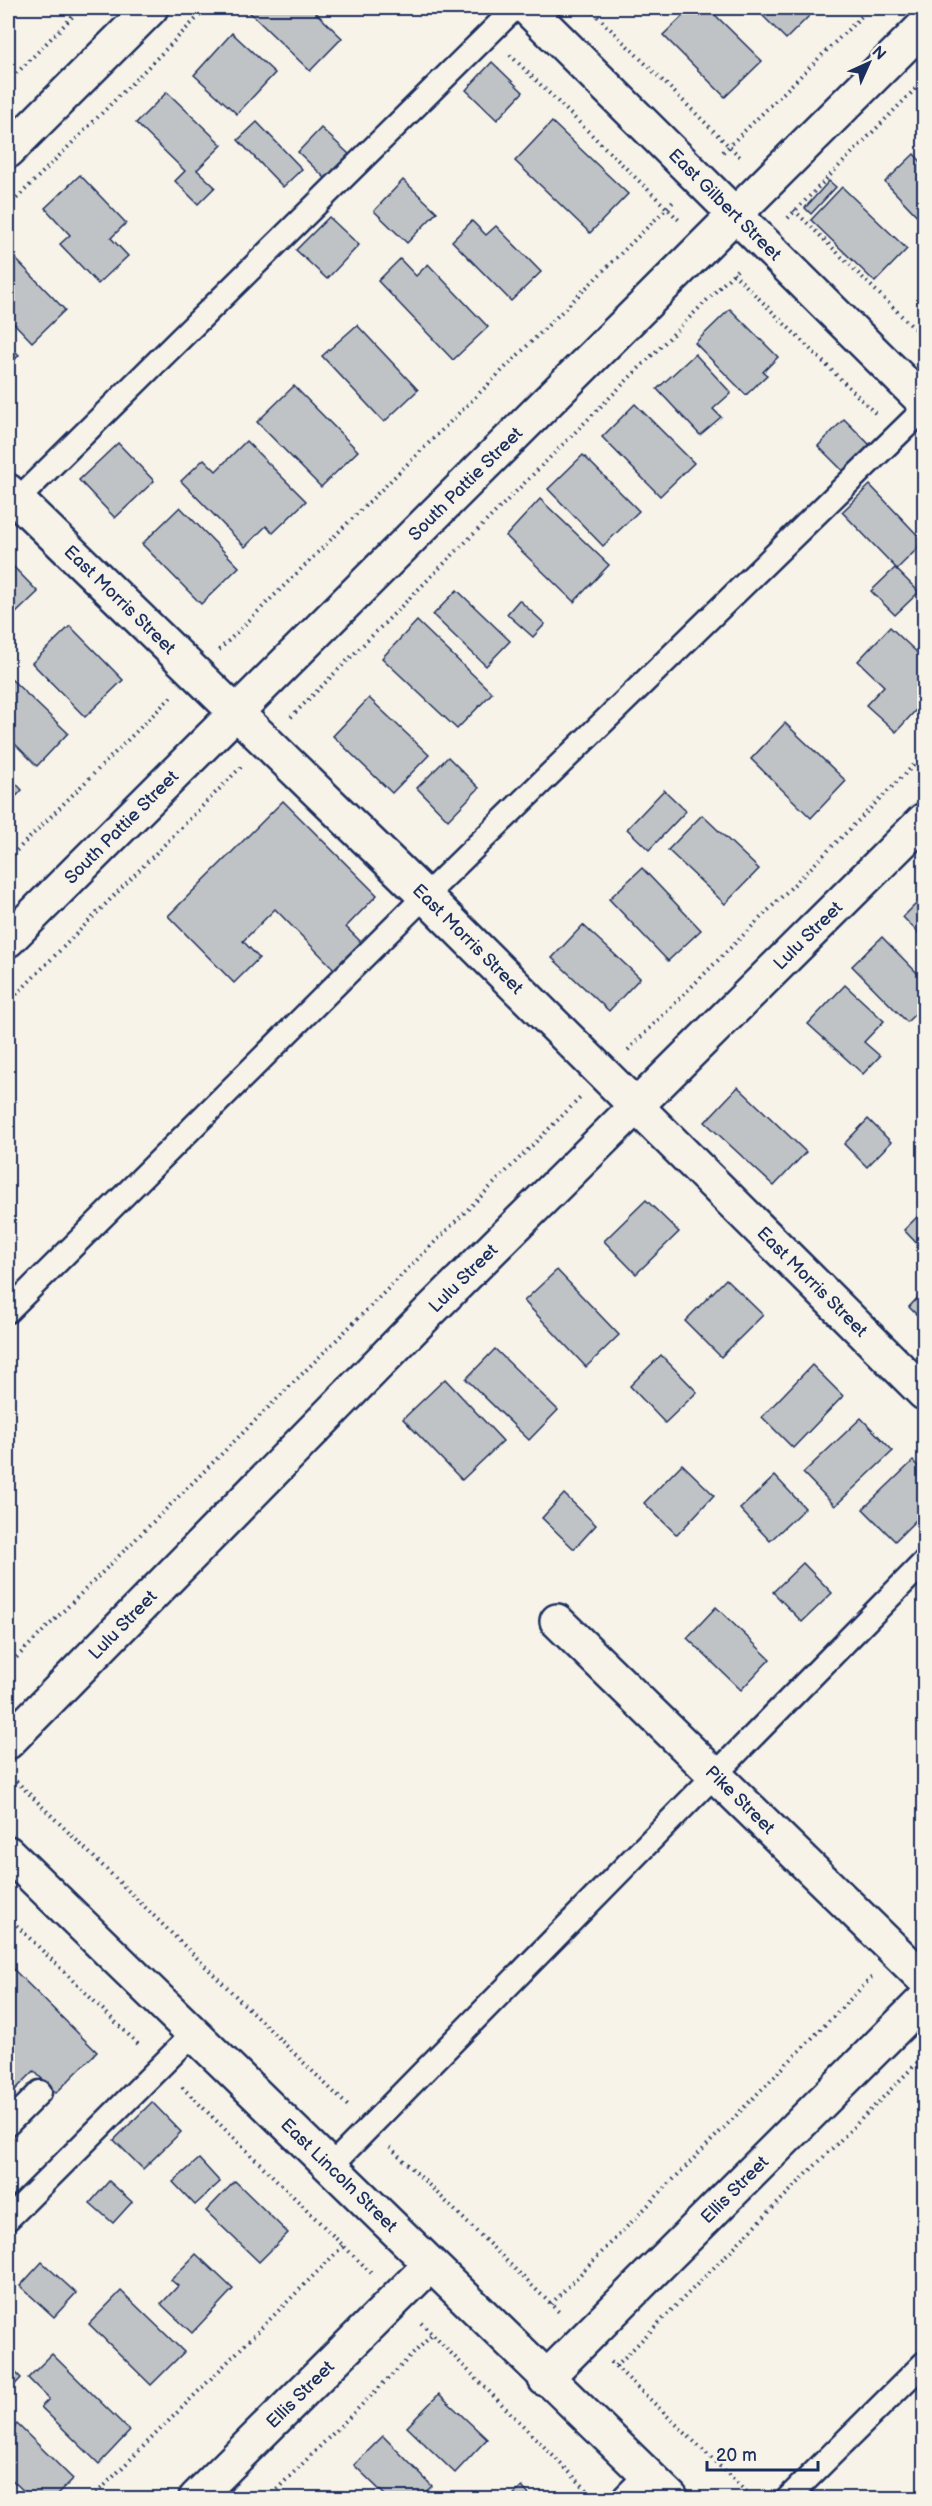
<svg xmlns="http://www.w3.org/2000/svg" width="932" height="2506" viewBox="0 0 932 2506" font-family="'Balsamiq Sans',sans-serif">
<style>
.building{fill:#c0c3c5;stroke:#1b2f5e;stroke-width:1.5}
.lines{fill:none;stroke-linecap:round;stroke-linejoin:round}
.lane-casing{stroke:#1b2f5e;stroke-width:27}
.street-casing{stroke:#1b2f5e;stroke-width:38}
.secondary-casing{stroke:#1b2f5e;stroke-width:38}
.path{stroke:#1b2f5e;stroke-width:4;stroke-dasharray:1.5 4.5;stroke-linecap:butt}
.lane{stroke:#f7f3e8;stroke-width:22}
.street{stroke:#f7f3e8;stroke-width:33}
.secondary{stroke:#f7f3e8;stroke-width:33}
.labels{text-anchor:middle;stroke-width:6;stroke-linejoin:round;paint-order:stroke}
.street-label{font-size:18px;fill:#1b2f5e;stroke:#f7f3e8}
</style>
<rect width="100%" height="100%" fill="#f7f3e8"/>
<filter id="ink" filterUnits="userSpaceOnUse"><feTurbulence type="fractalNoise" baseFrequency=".0167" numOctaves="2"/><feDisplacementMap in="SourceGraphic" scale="12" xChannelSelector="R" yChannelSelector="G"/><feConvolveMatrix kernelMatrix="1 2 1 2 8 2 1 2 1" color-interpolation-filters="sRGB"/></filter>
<g filter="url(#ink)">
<g class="building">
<path d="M250,8h61l31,30 -32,33 -63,-61z"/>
<path d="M691,8h17l54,53 -37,36 -62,-62z"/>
<path d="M755,8h62l-31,31z"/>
<path d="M232,33l43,40 -38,41 -43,-39z"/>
<path d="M492,62l31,30 -26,28 -31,-30z"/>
<path d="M167,92l55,53 -25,25 18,17 -17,17 -23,-23 10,-10 -49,-48z"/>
<path d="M257,122l45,47 -19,18 -45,-47z"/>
<path d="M552,122l76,72 -38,39 -75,-72z"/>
<path d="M321,128l28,26 -23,25 -28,-27z"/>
<path d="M914,154l10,11v58l-39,-41z"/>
<path d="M80,175l46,48 -15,15 17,18 -30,28 -38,-40 10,-9 -25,-27z"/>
<path d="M403,180l34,32 -30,31 -33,-32z"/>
<path d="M829,181l7,6 -25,27 -6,-6z"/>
<path d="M842,187l65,62 -32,33 -64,-62z"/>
<path d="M329,217l30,28 -32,34 -31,-29z"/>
<path d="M472,221l14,14 10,-9 45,46 -30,29 -59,-60z"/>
<path d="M10,253l55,57 -33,32 -24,-25z"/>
<path d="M400,259l16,17 12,-12 60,63 -35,33 -75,-79z"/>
<path d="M730,309l48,48 -15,15 4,3 -21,20 -51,-52z"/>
<path d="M357,325l61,65 -34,32 -62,-66z"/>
<path d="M8,344l11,11 -11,12z"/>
<path d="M695,354l36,39 -18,16 8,8 -21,18 -43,-46z"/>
<path d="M294,386l64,65 -37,36 -64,-65z"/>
<path d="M635,404l59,59 -34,33 -58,-59z"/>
<path d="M844,419l26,26 -26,27 -26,-26z"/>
<path d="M246,441l60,60 -33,32 -7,-7 -21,21 -64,-66 23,-22 12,12z"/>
<path d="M118,443l36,38 -39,37 -36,-38z"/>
<path d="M583,455l56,56 -36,35 -55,-57z"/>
<path d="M870,485l54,57 -27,27 -55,-57z"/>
<path d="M540,499l69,66 -35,37 -68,-66z"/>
<path d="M180,507l59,60 -38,37 -59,-60z"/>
<path d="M8,561l30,31 -24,23 -6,-6z"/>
<path d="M895,568l24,24 -24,23 -24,-24z"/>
<path d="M457,590l53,51 -24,25 -53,-51z"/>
<path d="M519,600l26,24 -12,13 -26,-23z"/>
<path d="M417,621l75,72 -35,36 -75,-71z"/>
<path d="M70,626l53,54 -38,37 -53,-54z"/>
<path d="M890,627l34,32v42l-28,31 -30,-27 18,-19 -26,-25z"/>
<path d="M11,679l57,54 -31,33 -29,-29v-54z"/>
<path d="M369,698l60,57 -37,38 -59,-57z"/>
<path d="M785,723l61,58 -35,37 -60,-59z"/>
<path d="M448,757l31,31 -31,32 -31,-32z"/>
<path d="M8,775l14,15 -14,15z"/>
<path d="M664,790l22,21 -37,39 -22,-21z"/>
<path d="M283,801l94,94 -31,32 18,18 -27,27 -62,-63 -32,32 16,17 -25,25 -66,-67z"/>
<path d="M702,815l57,54 -34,35 -57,-54z"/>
<path d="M642,868l59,62 -33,31 -59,-62z"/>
<path d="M924,896v43l-21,-22z"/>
<path d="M583,925l57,53 -31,33 -57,-53z"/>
<path d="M882,937l42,43v25l-17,17 -55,-56z"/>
<path d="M845,985l39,36 -20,21 16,14 -17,18 -55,-50z"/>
<path d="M738,1087l68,65 -32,34 -69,-64z"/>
<path d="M868,1119l23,23 -24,25 -23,-23z"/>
<path d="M646,1200l33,32 -43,42 -32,-33z"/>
<path d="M924,1210v41l-20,-21z"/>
<path d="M557,1270l62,65 -33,32 -62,-66z"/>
<path d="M726,1279l37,36 -42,42 -36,-36z"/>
<path d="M924,1291v31l-15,-15z"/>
<path d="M495,1349l63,61 -29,30 -63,-61z"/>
<path d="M661,1355l36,37 -32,31 -35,-37z"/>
<path d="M812,1365l31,31 -50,52 -31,-31z"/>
<path d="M445,1379l58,62 -41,39 -59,-61z"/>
<path d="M861,1418l32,33 -58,55 -32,-33z"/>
<path d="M913,1461l11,12v39l-29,29 -32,-32z"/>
<path d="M682,1464l32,31 -37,40 -33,-32z"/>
<path d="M775,1476l30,32 -35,33 -30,-32z"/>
<path d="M564,1494l32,31 -22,24 -32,-31z"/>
<path d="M803,1563l29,30 -30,29 -29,-30z"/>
<path d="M716,1607l54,52 -29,31 -54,-52z"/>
<path d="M8,1964l89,88 -41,41 -22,-22 -26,26z"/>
<path d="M152,2102l29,30 -38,37 -29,-29z"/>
<path d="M199,2159l21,23 -25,23 -22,-23z"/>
<path d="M109,2181l23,21 -19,21 -23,-20z"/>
<path d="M235,2181l53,52 -29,29 -53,-51z"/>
<path d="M196,2254l37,35 -41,44 -31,-29 17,-18 -7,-6z"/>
<path d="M42,2262l34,31 -22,24 -34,-31z"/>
<path d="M121,2291l63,61 -33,33 -62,-61z"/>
<path d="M52,2354l78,77 -31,33 -58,-57 8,-8 -21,-21z"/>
<path d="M8,2365l13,13 -13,14z"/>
<path d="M439,2394l48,45 -32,34 -48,-46z"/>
<path d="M17,2424l56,55 -19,19h-23l-23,-22v-42z"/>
<path d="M383,2436l49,50 -13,12h-31l-34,-33z"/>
<path d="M522,2487l10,11h-22z"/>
</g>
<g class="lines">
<defs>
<g id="lane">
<path d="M8,509l507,-501"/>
<path d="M8,1311l417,-415 499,-487"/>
<path d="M8,2124l32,-32"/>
<path d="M330,2167l594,-605"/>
<path d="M8,2219l185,-185"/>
<path d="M623,2498l23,-23"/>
<path d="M788,2498l136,-135"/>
</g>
<g id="street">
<path id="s1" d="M527,8l397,394"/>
<path d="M8,151l143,-143"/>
<path id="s2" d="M8,491l417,405 499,497"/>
<path id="s3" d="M8,940l916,-914"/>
<path id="s4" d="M557,1621l367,358"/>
<path id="s5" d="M8,1742l419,-428 497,-494"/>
<path id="s6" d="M545,2379l379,-379"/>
<path id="s7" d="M196,2498l233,-232"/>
</g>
<g id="secondary">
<path id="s8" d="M8,1853l663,645"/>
</g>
</defs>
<use href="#lane" class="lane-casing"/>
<use href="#street" class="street-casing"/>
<use href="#secondary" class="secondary-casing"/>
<g class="path">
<path d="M461,8l7,6"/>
<path d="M589,8l153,151"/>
<path d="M510,55l170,166"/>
<path d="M8,82l73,-74"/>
<path d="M723,152l147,-144"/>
<path d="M8,207l199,-199"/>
<path d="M794,210l130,128"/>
<path d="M788,218l136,-138"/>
<path d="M733,273l144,142"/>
<path d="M219,650l454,-448"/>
<path d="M291,717l448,-449"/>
<path d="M8,859l163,-162"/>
<path d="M8,1003l233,-236"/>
<path d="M628,1050l296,-295"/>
<path d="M8,1666l572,-568"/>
<path d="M12,1777l336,329"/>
<path d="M8,1917l132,129"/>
<path d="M182,2087l189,186"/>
<path d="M390,2147l170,166"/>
<path d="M551,2304l321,-327"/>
<path d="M421,2323l172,173"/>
<path d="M611,2362l142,136"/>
<path d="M616,2366l308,-310"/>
<path d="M92,2498l251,-252"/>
<path d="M268,2498l164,-163"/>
</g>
<use href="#lane" class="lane"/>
<use href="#street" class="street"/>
<use href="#secondary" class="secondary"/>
</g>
</g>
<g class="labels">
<g class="street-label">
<text dy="6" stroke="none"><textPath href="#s1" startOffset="279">East Gilbert Street</textPath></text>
<text dy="6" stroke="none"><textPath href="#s3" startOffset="646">South Pattie Street</textPath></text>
<text dy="6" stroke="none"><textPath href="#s2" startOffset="156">East Morris Street</textPath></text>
<text dy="6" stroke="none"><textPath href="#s3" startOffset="160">South Pattie Street</textPath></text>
<text dy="6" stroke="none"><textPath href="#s5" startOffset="1136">Lulu Street</textPath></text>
<text dy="6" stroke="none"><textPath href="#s2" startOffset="642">East Morris Street</textPath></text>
<text dy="6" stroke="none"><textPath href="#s5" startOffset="650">Lulu Street</textPath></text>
<text dy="6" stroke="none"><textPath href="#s2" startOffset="1128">East Morris Street</textPath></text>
<text dy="6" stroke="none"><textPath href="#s5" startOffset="164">Lulu Street</textPath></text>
<text dy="6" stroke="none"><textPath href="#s4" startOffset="256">Pike Street</textPath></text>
<text dy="6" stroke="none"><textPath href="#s8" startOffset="462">East Lincoln Street</textPath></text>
<text dy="6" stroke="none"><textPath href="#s6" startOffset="268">Ellis Street</textPath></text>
<text dy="6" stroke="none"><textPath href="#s7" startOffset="147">Ellis Street</textPath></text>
</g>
</g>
<rect width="932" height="2506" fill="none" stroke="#f7f3e8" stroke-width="30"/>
<rect x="15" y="15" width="902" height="2476" fill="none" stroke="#1b2f5e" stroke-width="2" filter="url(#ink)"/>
<g transform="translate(869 63) rotate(45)" stroke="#f7f3e8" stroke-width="4.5" paint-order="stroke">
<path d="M0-4.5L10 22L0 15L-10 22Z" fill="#1b2f5e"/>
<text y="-9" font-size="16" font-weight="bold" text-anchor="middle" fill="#1b2f5e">N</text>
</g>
<path d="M707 2461v9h111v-9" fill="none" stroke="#1b2f5e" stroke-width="3"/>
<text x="716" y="2461" font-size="18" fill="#1b2f5e" stroke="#f7f3e8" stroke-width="4.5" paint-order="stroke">20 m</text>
</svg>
